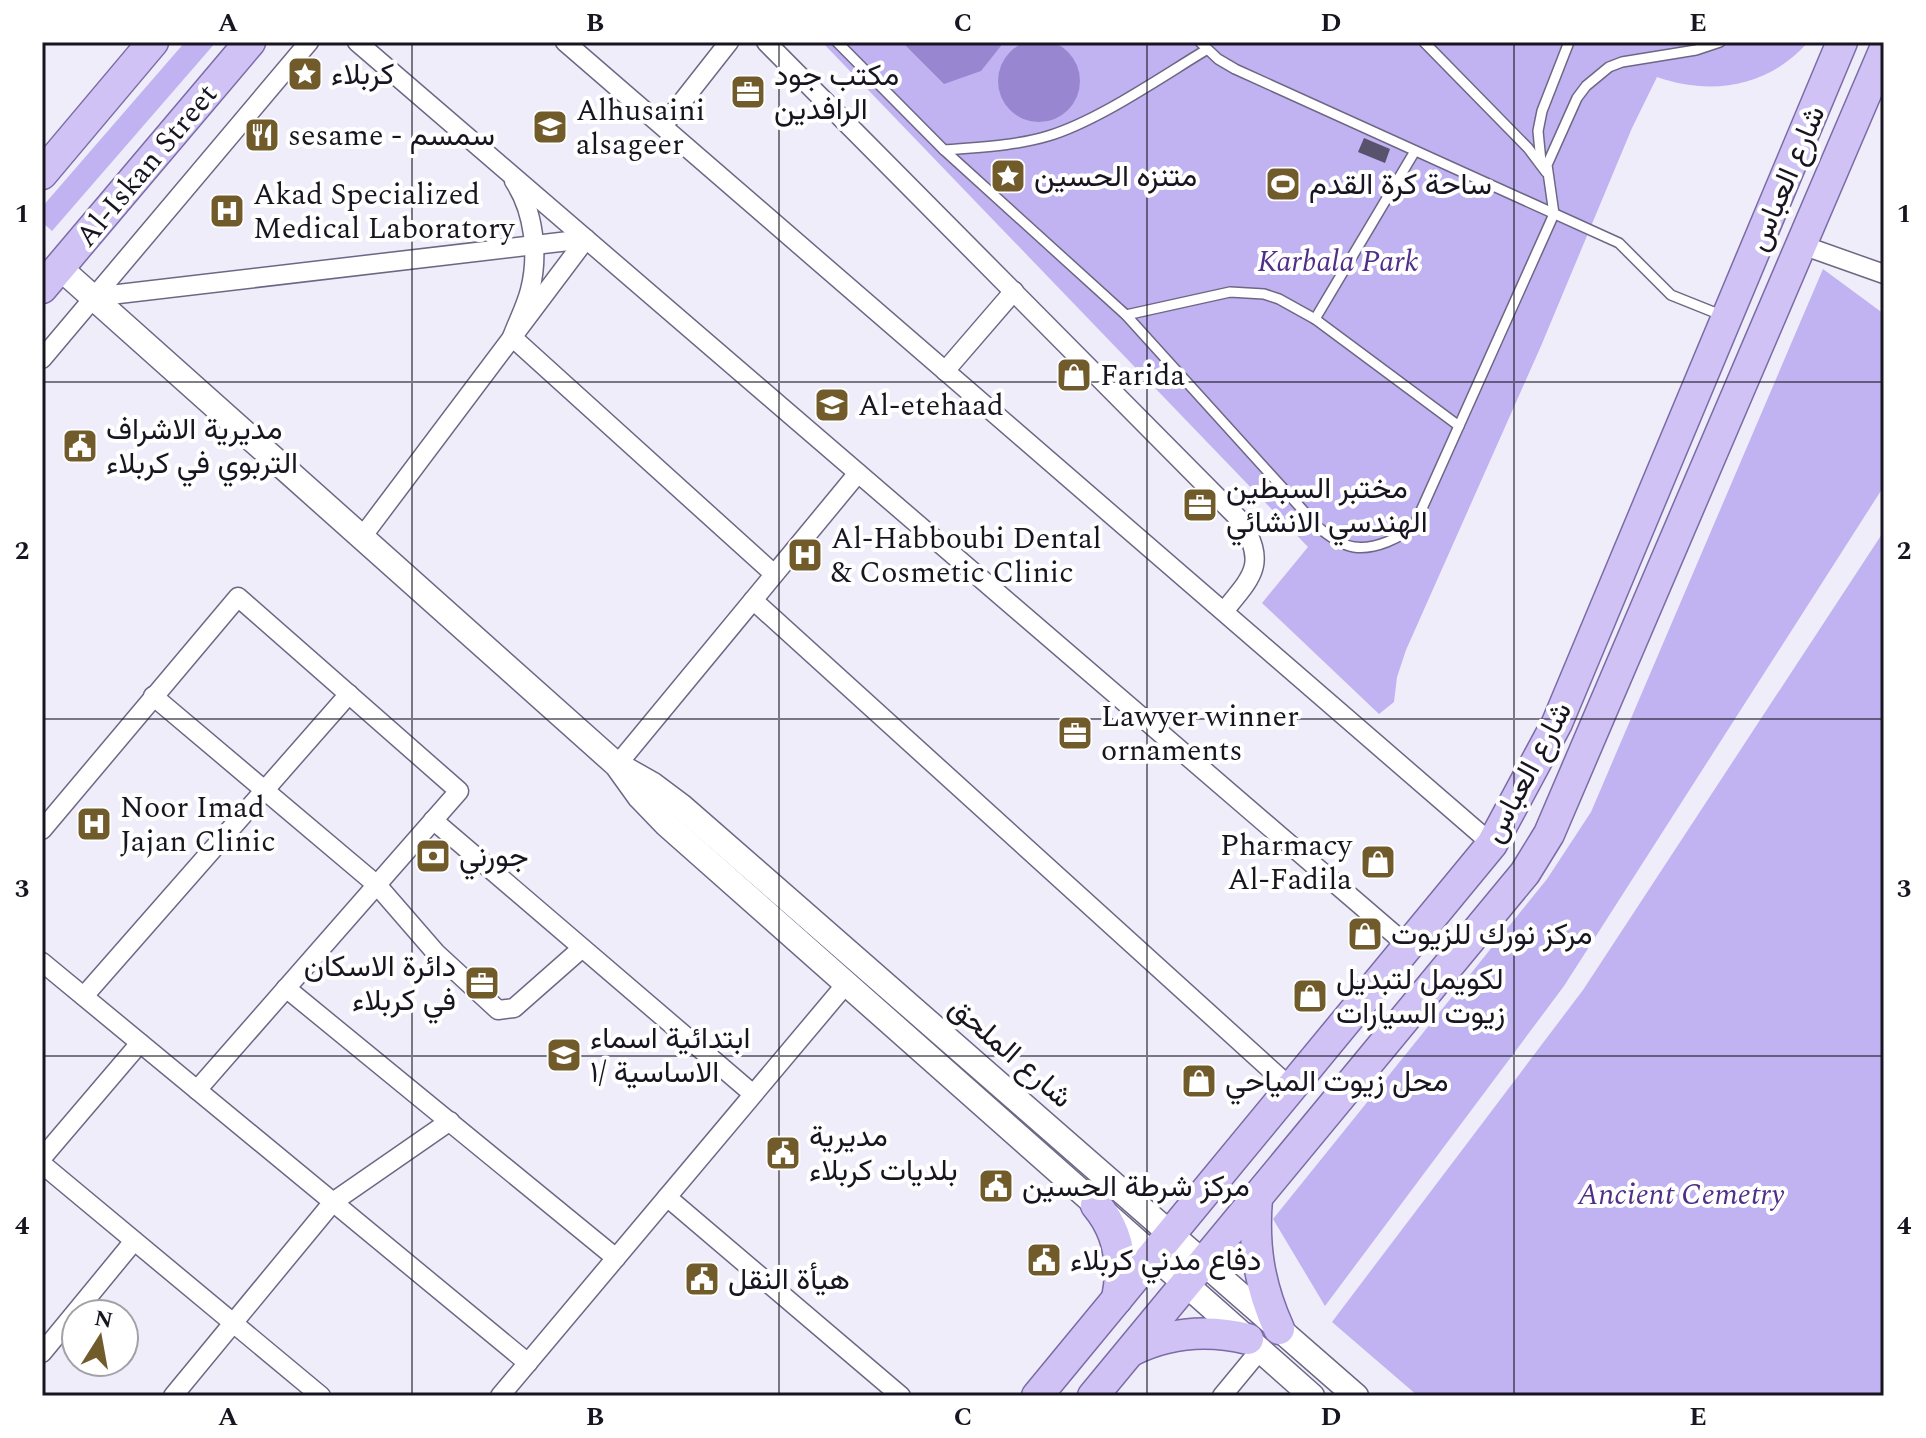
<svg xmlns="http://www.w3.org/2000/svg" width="1926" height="1438" viewBox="0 0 1926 1438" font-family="Spectral,Vazirmatn,serif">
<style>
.green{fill:#c1b2f2}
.water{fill:#9986d1}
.building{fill:#58526d}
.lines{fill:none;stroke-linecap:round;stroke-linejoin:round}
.service-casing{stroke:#6e6784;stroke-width:12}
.minor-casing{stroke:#6e6784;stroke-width:21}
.tertiary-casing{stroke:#6e6784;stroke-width:27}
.primary-casing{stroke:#7b6ba6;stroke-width:33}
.service{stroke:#fff;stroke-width:9}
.minor{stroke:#fff;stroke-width:18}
.tertiary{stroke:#fff;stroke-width:24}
.primary{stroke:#d0c2f5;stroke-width:30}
.grid{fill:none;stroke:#181521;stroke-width:2;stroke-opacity:0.55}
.labels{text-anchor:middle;stroke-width:8;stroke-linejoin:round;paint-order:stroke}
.poi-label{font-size:30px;fill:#181521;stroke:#fff;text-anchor:start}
.street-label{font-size:30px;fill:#181521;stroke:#fff}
.park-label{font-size:30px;font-style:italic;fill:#4f2f88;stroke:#fff}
.neatline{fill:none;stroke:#181521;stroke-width:3}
.grid-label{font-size:26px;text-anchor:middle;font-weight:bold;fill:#181521}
</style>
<rect width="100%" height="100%" fill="#efedfa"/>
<g class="green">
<path d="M185,42h31l-164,189 -10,-9v-15z"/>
<path d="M822,42h986c-39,45 -97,54 -151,35l-25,51 -91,218 -135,304 -9,27 -3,25 -15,12 -117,-111 46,-56z"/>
<path d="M1823,269l61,45v172l-320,500 -239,320 -52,-87 274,-340 44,-67z"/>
<path d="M1884,531v865h-466l-86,-74 251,-332z"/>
</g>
<g class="water">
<circle cx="1039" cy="81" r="41"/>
<path d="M902,42h102l-23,29 -37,13z"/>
</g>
<path class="building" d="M1364,138l26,11 -5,14 -27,-11z"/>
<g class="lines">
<defs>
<g id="service">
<path d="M837,42l107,108 182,165 193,213c11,8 22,17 35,19 20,3 48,-9 61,-23l139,-310 -7,-49 30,-67 9,-12 23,-19 13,-5 74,-12 24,-8"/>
<path d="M1200,42l18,17 17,10 384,174 52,52 50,20"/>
<path d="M1424,42l104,106 18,24"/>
<path d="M944,150c34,-3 71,-4 104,-14 50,-15 113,-59 158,-86"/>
<path d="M1541,162l-3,-31 4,-20 27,-69"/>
<path d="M1126,315l104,-23 34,2 15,5 36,20 144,107"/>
<path d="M1315,319l100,-168"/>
</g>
<g id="minor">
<path d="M357,42l1051,904"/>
<path d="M565,42l927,802"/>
<path d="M766,42l475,479c26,43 12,55 -17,90"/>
<path d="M663,126l66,-84"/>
<path d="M514,181c20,30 25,74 16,109 -4,16 -12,31 -18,47l262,237"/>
<path d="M1802,245l82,29"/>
<path d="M93,297l493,-58"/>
<path d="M42,359l267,-317"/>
<path d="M945,371l69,-80"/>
<path d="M362,537l224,-298"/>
<path d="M753,600l538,488"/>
<path d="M153,696l224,189 59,68 62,57 16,-2 67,-59"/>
<path d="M617,765l241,-292"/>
<path d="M433,820l320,274"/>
<path d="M42,830l196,-233 221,194 -262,299"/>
<path d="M42,962l486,401"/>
<path d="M286,988l330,270"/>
<path d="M84,996l265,-302"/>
<path d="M42,1158l98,-115"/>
<path d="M42,1164l279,232"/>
<path d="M667,1197l234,199"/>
<path d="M42,1353l92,-112"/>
<path d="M173,1396l160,-194 117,-81"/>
<path d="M500,1396l346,-412"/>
<path d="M1222,1396l38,-46"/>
</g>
<g id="tertiary">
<path d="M59,267l558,498 23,32 26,27 646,572"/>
<path d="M623,768l30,17 28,21 675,590"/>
</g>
<g id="primary">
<path d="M42,174l111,-132"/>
<path d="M42,288l208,-246"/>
<path d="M1257,1198c-4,47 2,87 22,131"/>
<path d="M1096,1205c23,27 28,59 21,94"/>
<path d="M1131,1351c38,-19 76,-22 117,-12"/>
<path d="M1037,1396l455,-552 65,-121 285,-681"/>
<path d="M1093,1396l432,-523 24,-39 335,-783"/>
</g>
</defs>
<use href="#service" class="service-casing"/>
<use href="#minor" class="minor-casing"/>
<use href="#tertiary" class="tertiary-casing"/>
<use href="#primary" class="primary-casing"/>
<use href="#service" class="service"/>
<use href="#minor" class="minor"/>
<use href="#tertiary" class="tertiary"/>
<use href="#primary" class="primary"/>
</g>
<path class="grid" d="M412,42v1354M779,42v1354M1147,42v1354M1514,42v1354M42,382h1842M42,719h1842M42,1056h1842"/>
<defs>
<symbol id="sight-square" viewBox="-11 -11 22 22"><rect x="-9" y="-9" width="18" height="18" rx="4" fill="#715b2b" stroke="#fff"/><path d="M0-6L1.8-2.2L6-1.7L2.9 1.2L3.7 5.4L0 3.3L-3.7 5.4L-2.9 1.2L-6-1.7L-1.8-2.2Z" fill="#fff"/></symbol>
<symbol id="office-square" viewBox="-11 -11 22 22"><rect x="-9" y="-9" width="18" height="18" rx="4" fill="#715b2b" stroke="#fff"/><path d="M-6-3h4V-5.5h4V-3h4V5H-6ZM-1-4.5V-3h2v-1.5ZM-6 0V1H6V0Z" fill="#fff"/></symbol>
<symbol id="school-square" viewBox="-11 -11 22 22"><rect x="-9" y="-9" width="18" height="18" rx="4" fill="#715b2b" stroke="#fff"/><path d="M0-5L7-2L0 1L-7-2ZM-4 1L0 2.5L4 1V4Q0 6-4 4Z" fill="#fff"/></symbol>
<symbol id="restaurant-square" viewBox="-11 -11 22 22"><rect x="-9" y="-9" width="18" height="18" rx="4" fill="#715b2b" stroke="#fff"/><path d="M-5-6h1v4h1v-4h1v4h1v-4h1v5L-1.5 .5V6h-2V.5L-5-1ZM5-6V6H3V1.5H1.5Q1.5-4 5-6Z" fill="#fff"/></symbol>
<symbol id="stadium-square" viewBox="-11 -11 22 22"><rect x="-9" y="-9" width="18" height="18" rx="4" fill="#715b2b" stroke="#fff"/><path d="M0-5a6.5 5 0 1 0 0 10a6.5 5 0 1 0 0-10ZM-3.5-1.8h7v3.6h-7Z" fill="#fff"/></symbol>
<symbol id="hospital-square" viewBox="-11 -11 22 22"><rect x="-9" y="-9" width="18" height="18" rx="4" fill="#715b2b" stroke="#fff"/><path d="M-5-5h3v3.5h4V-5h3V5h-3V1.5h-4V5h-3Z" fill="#fff"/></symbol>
<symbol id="shop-square" viewBox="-11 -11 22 22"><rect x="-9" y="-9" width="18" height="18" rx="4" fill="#715b2b" stroke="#fff"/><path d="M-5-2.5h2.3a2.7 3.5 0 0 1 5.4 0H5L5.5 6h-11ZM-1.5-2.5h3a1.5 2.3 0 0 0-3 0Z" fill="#fff"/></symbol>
<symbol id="civic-square" viewBox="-11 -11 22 22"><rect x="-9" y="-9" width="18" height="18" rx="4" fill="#715b2b" stroke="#fff"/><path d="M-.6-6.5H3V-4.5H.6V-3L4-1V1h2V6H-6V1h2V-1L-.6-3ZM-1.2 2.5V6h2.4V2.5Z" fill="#fff"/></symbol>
<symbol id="bank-square" viewBox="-11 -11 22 22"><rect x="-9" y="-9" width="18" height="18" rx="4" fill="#715b2b" stroke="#fff"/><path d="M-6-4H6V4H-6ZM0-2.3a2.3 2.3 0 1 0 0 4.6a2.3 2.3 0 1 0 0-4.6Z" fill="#fff"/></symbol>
</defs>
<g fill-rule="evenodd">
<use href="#sight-square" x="285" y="54" width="40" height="40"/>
<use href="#office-square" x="728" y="72" width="40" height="40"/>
<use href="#school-square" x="530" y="107" width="40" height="40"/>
<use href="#restaurant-square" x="242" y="115" width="40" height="40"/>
<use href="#sight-square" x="988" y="156" width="40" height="40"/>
<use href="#stadium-square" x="1263" y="164" width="40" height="40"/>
<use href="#hospital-square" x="207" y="191" width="40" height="40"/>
<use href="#shop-square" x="1054" y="355" width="40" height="40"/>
<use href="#school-square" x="812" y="385" width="40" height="40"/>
<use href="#civic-square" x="60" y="426" width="40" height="40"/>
<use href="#office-square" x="1180" y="485" width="40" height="40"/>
<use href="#hospital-square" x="785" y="535" width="40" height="40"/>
<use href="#office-square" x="1055" y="713" width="40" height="40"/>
<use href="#hospital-square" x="74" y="804" width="40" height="40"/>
<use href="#bank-square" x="413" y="836" width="40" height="40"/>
<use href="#shop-square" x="1358" y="842" width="40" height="40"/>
<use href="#shop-square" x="1345" y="914" width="40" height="40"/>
<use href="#office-square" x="462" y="963" width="40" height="40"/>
<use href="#shop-square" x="1290" y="976" width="40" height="40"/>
<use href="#school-square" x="544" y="1035" width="40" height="40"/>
<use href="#shop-square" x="1179" y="1061" width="40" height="40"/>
<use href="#civic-square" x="763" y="1133" width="40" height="40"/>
<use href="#civic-square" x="976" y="1166" width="40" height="40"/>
<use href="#civic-square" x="1024" y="1240" width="40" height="40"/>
<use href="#civic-square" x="682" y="1259" width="40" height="40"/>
</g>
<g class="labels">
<g class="poi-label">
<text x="331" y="84">كربلاء</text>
<text x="774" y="85">مكتب جود<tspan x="774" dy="34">الرافدين</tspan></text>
<text x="576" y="120">Alhusaini<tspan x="576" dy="34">alsageer</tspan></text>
<text x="288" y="145">sesame - سمسم</text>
<text x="1034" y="186">متنزه الحسين</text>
<text x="1309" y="194">ساحة كرة القدم</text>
<text x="253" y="204">Akad Specialized<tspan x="253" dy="34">Medical Laboratory</tspan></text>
<text x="1100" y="385">Farida</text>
<text x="858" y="415">Al-etehaad</text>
<text x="106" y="439">مديرية الاشراف<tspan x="106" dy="34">التربوي في كربلاء</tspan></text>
<text x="1226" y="498">مختبر السبطين<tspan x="1226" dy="34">الهندسي الانشائي</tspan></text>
<text x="831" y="548">Al-Habboubi Dental<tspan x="831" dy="34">&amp; Cosmetic Clinic</tspan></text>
<text x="1101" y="726">Lawyer winner<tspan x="1101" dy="34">ornaments</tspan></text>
<text x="120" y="817">Noor Imad<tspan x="120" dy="34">Jajan Clinic</tspan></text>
<text x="1352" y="855" text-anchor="end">Pharmacy<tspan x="1352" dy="34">Al-Fadila</tspan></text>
<text x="459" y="866">جورني</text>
<text x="1391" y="944">مركز نورك للزيوت</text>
<text x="456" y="976" text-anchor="end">دائرة الاسكان<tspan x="456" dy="34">في كربلاء</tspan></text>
<text x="1336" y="989">لكويمل لتبديل<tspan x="1336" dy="34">زيوت السيارات</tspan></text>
<text x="590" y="1048">ابتدائية اسماء<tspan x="590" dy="34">الاساسية /١</tspan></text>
<text x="1225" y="1091">محل زيوت المياحي</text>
<text x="809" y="1146">مديرية<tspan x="809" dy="34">بلديات كربلاء</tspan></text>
<text x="1022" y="1196">مركز شرطة الحسين</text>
<text x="1070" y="1270">دفاع مدني كربلاء</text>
<text x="728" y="1289">هيأة النقل</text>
</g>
<g class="street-label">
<text transform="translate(146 165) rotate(-50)" y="10">Al-Iskan Street</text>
<text transform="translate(1786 178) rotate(-67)" y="10">شارع العباس</text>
<text transform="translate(1527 772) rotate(-62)" y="10">شارع العباس</text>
<text transform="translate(1011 1052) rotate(41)" y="10">شارع الملحق</text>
</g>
<g class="park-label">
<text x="1338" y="271">Karbala Park</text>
<text x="1681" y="1204">Ancient Cemetry</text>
</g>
</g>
<rect width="1926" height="1438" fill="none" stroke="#ffffff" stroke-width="88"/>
<g transform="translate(100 1338) rotate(11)"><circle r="38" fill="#ffffff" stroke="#a3a1a6" stroke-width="2"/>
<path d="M0-6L14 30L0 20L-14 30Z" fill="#715b2b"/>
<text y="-12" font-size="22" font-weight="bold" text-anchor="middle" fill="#181521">N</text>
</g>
<rect x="44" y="44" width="1838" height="1350" class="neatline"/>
<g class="grid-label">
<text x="228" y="31">A</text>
<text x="595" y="31">B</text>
<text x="963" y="31">C</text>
<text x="1331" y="31">D</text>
<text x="1698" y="31">E</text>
<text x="22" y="222">1</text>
<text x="1904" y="222">1</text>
<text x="22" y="559">2</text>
<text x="1904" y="559">2</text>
<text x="22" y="897">3</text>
<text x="1904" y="897">3</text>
<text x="22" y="1234">4</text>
<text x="1904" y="1234">4</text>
<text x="228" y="1425">A</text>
<text x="595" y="1425">B</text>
<text x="963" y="1425">C</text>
<text x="1331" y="1425">D</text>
<text x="1698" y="1425">E</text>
</g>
</svg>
